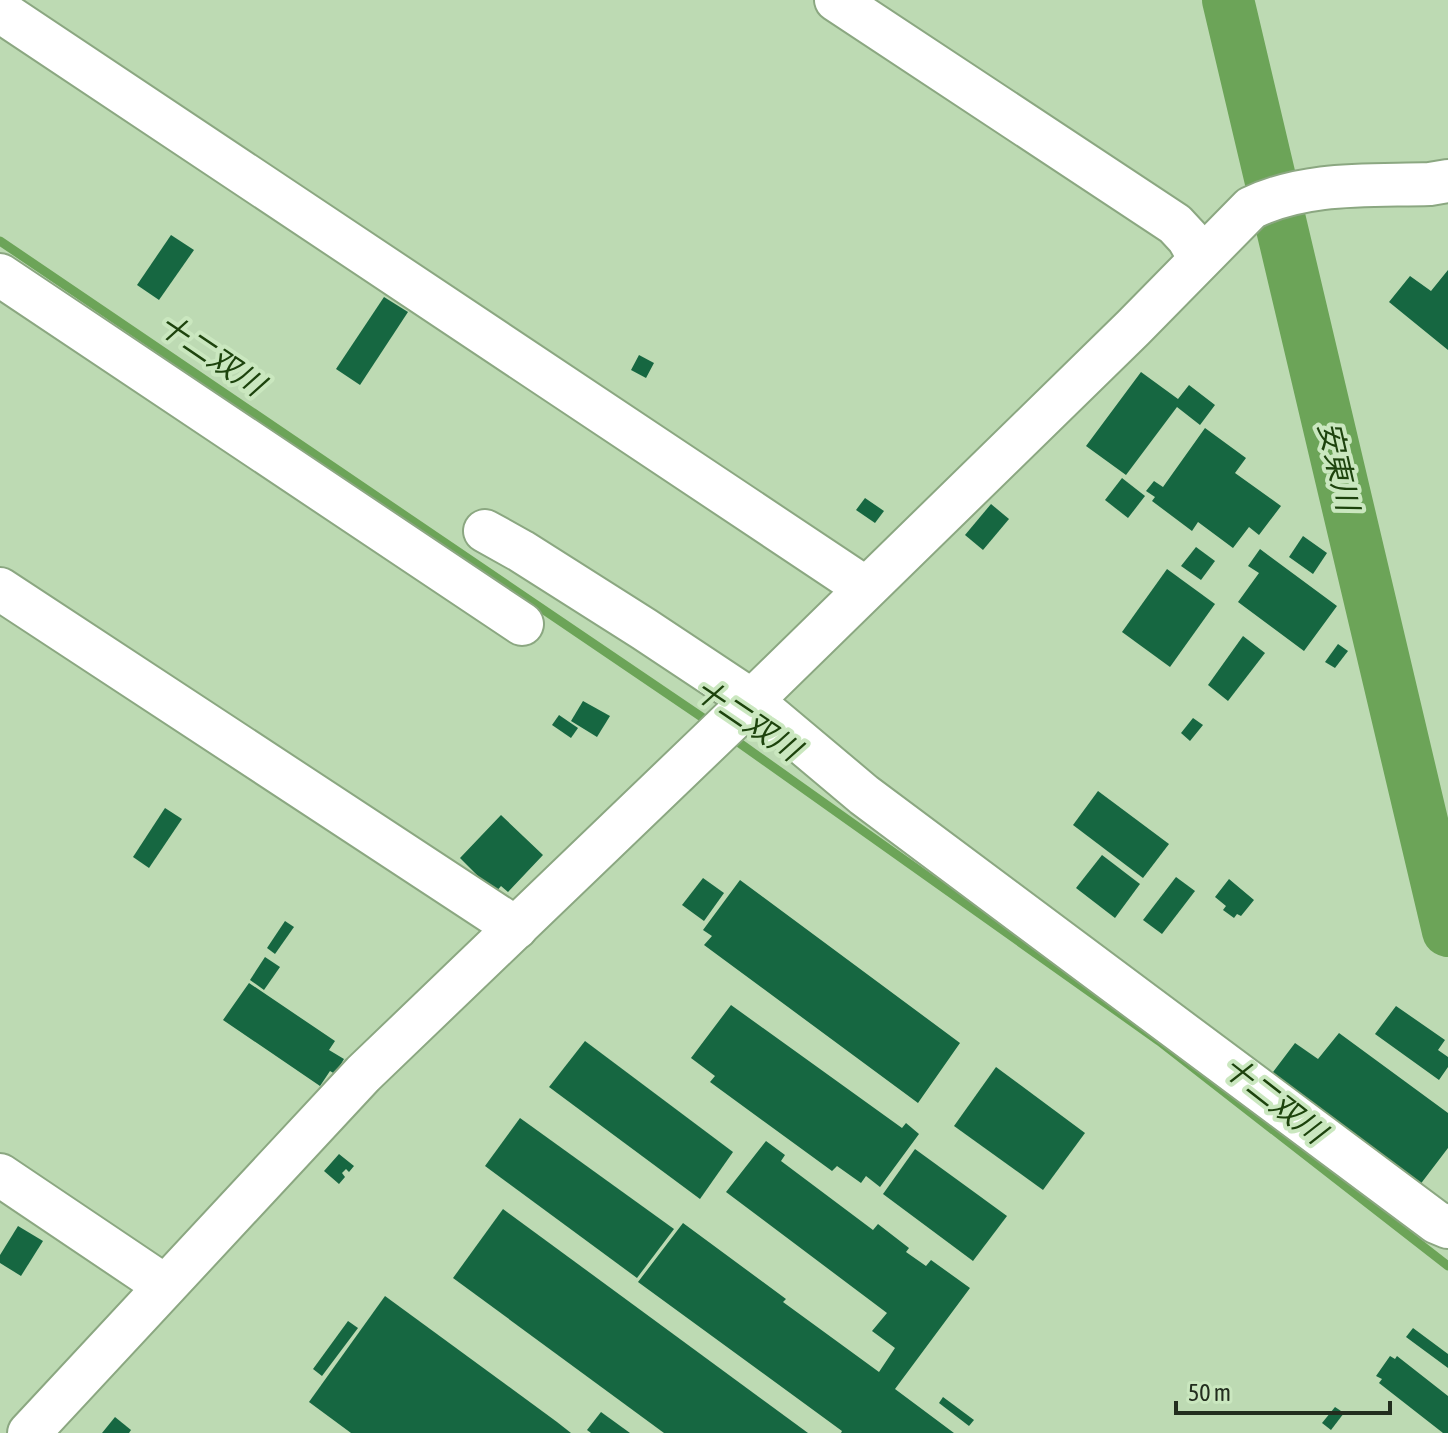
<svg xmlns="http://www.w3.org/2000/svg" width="1448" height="1433" viewBox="0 0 1448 1433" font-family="'Asap Condensed','Noto Sans JP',sans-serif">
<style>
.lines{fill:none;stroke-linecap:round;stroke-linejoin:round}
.stream{stroke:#6ca458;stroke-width:9}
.river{stroke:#6ca458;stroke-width:52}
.building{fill:#166741}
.minor-casing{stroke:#8ba781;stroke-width:46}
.minor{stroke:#fff;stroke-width:42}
.labels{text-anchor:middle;stroke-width:8;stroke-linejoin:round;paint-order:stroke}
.water-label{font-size:30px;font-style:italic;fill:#1d430d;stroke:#cae7bf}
</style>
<rect width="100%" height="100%" fill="#bddab3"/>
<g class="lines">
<g class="stream">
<path d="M0,241l712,483"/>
<path d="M731,737l428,304 289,225"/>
</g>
<path class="river" d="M1228,0l220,931"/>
</g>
<g class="building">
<path d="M171,235l23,15 -35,50 -22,-15z"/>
<path d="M1448,270v80l-59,-48 21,-26 21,15z"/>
<path d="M384,297l24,15 -48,73 -24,-16z"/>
<path d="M639,355l15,8 -8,15 -15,-8z"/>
<path d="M1141,372l37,27 11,-14 26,20 -15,20 -23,-18 -51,68 -40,-29z"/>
<path d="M1205,428l41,30 -11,15 46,33 -22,29 -10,-8 -16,21 -35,-26 -6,9 -40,-30 3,-4 -9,-6 8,-10 9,6z"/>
<path d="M1122,478l23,18 -17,22 -23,-18z"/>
<path d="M865,498l19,13 -9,12 -19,-13z"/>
<path d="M991,504l18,15 -26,31 -18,-15z"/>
<path d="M1303,536l24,17 -14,21 -24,-17z"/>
<path d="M1196,547l19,14 -14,19 -20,-14z"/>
<path d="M1260,549l77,57 -33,45 -66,-49 21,-29 -11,-7z"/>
<path d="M1167,569l48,35 -45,63 -48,-35z"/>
<path d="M1243,636l22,17 -37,48 -20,-16z"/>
<path d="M1338,644l10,7 -13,17 -10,-6z"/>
<path d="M583,701l27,15 -13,21 -26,-16z"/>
<path d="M559,715l19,13 -7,10 -19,-13z"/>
<path d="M1193,718l10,7 -13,16 -9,-8z"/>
<path d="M1098,791l71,53 -26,34 -70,-53z"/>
<path d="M165,808l17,11 -33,49 -16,-11z"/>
<path d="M501,815l42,40 -35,37 -7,-6 -6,7 -35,-35z"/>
<path d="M1102,855l38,29 -25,34 -39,-30z"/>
<path d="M1176,877l19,14 -33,43 -19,-14z"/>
<path d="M703,878l21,15 -20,28 -22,-16z"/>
<path d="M1229,879l25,21 -13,16 -4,-2 -3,4 -11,-8 3,-4 -11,-9z"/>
<path d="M740,880l220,163 -42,60 -214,-158 8,-9 -9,-6z"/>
<path d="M285,921l9,6 -19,27 -8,-6z"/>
<path d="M265,957l15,10 -16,23 -14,-10z"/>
<path d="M249,983l86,58 -6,9 15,9 -9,15 -5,-3 -10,15 -97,-66z"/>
<path d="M731,1005l171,123 4,-5 13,11 -39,53 -14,-11 -5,7 -24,-17 -5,5 -122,-89 5,-6 -24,-18z"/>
<path d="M1396,1006l49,34 -7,10 10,7v10l-9,13 -64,-46z"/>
<path d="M1339,1033l109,80v35l-32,42 -149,-110 28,-37 23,16z"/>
<path d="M585,1041l148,111 -33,47 -151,-112z"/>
<path d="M996,1067l89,66 -42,57 -89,-64z"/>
<path d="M520,1118l154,111 -37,49 -152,-112z"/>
<path d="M766,1141l19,14 -4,6 92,69 5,-6 31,24 -3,4 20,14 5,-6 39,28 -75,101 59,44h-113l1,-2 -204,-149 45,-59 103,76 -3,3 96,70 16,-24 -23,-17 15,-18 -161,-121z"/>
<path d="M915,1149l92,67 -34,45 -90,-67z"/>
<path d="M339,1154l15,12 -5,6 -3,-3 -4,4 3,4 -6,7 -15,-13z"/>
<path d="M503,1209l305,224h-144l-211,-155z"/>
<path d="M18,1226l25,15 -22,35 -21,-13v-8z"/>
<path d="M385,1296l172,126 14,11h-220l-42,-31z"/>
<path d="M348,1321l10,7 -36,48 -9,-7z"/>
<path d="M1413,1328l35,26v14l-42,-31z"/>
<path d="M1390,1356l5,3 2,-3 51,40v37h-5l-64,-50 3,-4 -6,-3z"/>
<path d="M943,1397l31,23 -5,6 -30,-23z"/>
<path d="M1335,1407l9,6 -13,17 -9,-7z"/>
<path d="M601,1412l29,21h-39l-4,-3z"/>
<path d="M115,1417l16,13 -2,3h-27z"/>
</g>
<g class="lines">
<defs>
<g id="minor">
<path d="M836,0l339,224 13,14 12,21"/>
<path d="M0,11l864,576"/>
<path d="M0,275l522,349"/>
<path d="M485,531l36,20 123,78 107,71 113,95 572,427 12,5"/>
<path d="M0,589l516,339"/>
<path d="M0,1175l165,111"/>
<path d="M29,1433l334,-359 374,-359 396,-387 118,-120c56,-27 118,-22 179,-24l18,-3"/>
</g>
</defs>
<use href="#minor" class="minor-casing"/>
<use href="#minor" class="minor"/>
</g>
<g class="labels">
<g class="water-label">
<text transform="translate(211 355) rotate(34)" y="10">十二双川</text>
<text transform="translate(1338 466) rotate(77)" y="10">安東川</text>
<text transform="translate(747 720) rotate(34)" y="10">十二双川</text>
<text transform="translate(1274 1100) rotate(38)" y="10">十二双川</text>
</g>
</g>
<path d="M1176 1401v12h214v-12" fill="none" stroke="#222d1e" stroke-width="4"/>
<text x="1188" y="1401" font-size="24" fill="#222d1e" stroke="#cae7bf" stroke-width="6" paint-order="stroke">50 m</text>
</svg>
